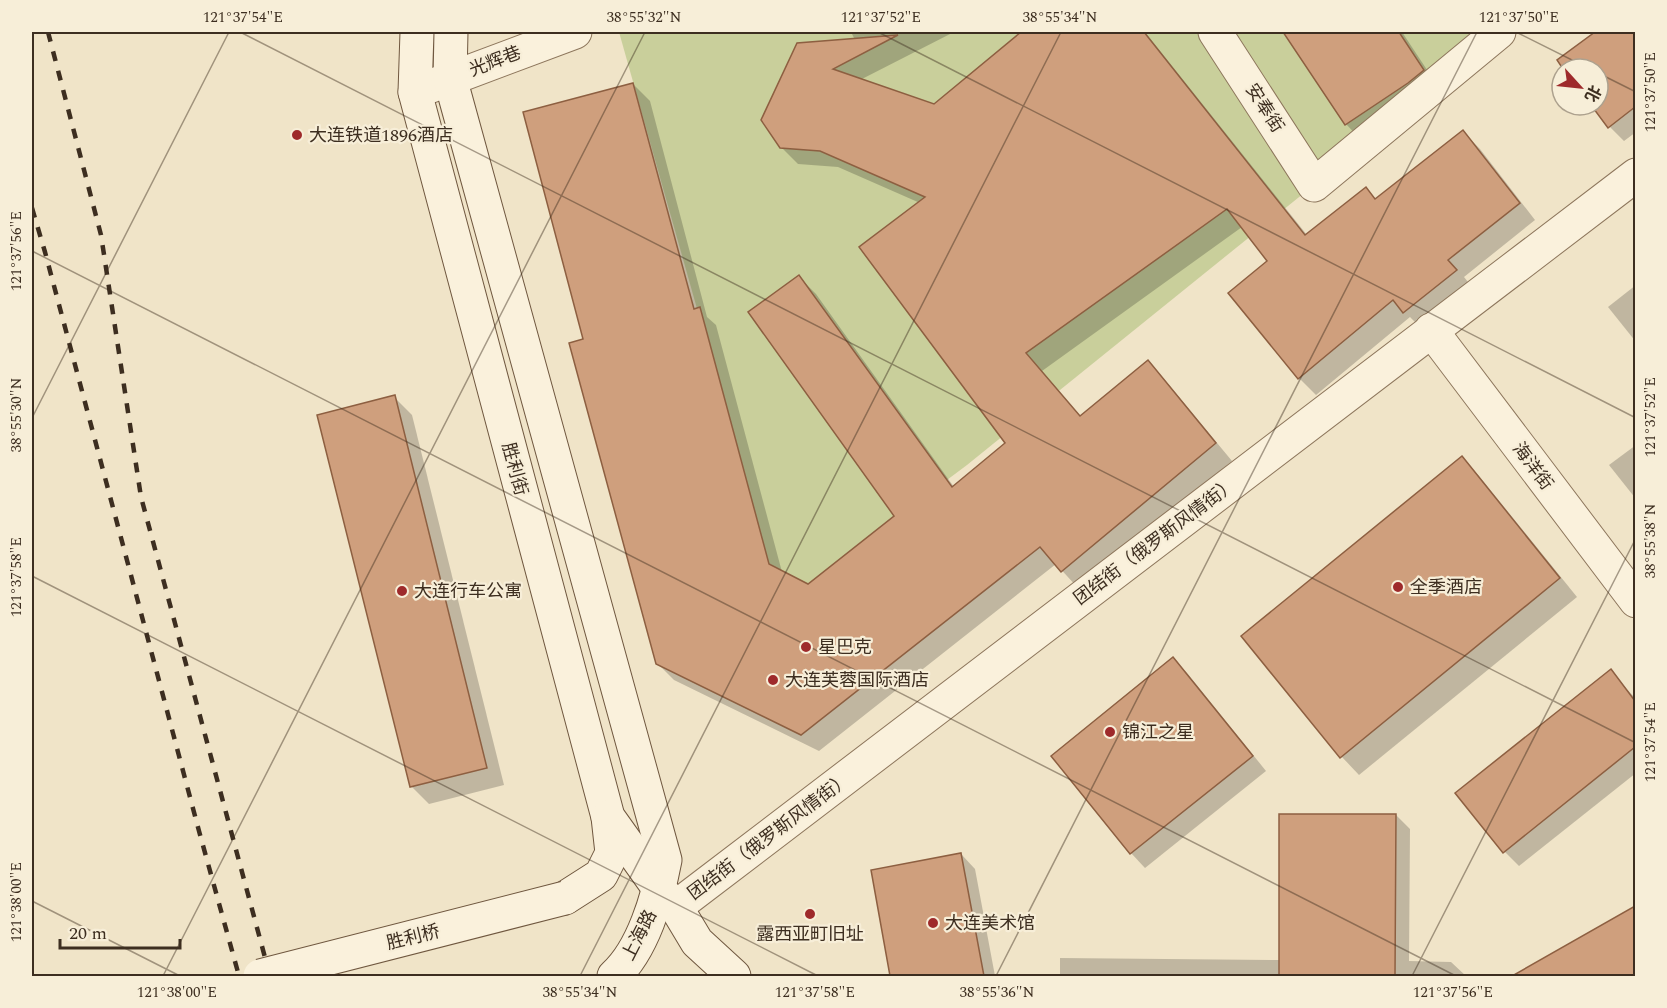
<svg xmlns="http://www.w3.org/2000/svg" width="1667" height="1008" viewBox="0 0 1667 1008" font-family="Spectral,'Noto Sans SC',serif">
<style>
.green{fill:#c9cf9b}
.shadow{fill:#0003}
.building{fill:#cf9f7d;stroke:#8d5f41;stroke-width:1.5}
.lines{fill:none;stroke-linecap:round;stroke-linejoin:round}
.street-casing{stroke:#8d765c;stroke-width:35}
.secondary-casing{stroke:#6f573f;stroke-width:35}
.street{stroke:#faf1dc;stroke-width:33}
.secondary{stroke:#faf1dc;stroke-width:33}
.rail{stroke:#3d2e20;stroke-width:4.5;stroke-dasharray:10 10;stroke-linecap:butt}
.secondary-bridge-casing{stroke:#6f573f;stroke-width:35;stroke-linecap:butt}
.secondary-bridge{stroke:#faf1dc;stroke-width:33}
.ticks{fill:none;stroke:#3d2e20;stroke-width:1.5;stroke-opacity:0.45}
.poi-dot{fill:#9e2a2b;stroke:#f7eed8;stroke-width:2}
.labels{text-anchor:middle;stroke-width:4.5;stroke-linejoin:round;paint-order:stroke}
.street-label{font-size:18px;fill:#3d2e20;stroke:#f7eed8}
.poi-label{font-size:18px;fill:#3d2e20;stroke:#f7eed8;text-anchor:start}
.neatline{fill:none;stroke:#3d2e20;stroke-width:2}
.ticks-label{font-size:15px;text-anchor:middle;fill:#3d2e20}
</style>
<rect width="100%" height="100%" fill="#f0e4c8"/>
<path class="green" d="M619,32h880l-185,153 -347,280 -159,119 -39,-20z"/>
<g class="shadow">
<path d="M851,32h103l-94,48 74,25 85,-69 -3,-4h129l162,203 59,-46 10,11 87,-68 17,17 55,71 -71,57 8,10 -51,41 -11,-11 -94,78 -17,-17 -69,-85 39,-32 -27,-34 -200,144 39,46 67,-55 16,17 68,82 -154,127 -22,-24 -237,187 -145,-71 -17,-17 -72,-323 48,-256 17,17 57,216 9,8 66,247 26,13 88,-69 -97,-239 17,17 138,193 54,-44 -88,-240 -82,-36 -40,-3 -17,-17 -18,-27 92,-80z"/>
<path d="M1285,32h117l35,53 -77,54 -14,-15z"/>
<path d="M1597,32h39v100l-12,9 -14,-14 -17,-22h5v-36h-33l-6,-9z"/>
<path d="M1636,285v57l-28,-35z"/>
<path d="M394,397l18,18 92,370 -75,19 -18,-18z"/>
<path d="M1636,445v54l-27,-34z"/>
<path d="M1461,458l18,18 98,121 -218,178 -17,-18 -99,-121z"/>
<path d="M1173,659l14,14 79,98 -121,97 -14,-15 -78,-97z"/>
<path d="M1610,671l26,28v74l-117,93 -14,-14 -47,-59z"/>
<path d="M1396,815l14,14 -1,132 42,1 15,14h-406v-18l221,2z"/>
<path d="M961,854l14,15 20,107h-103l-19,-105z"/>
<path d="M1636,908v68h-93l-7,-12z"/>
</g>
<g class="building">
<path d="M1021,32h123l161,203 61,-48 9,12 88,-69 57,73 -72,57 9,10 -54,43 -10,-13 -95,79 -70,-86 39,-32 -40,-52 -201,144 54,63 68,-56 68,83 -155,129 -21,-25 -239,188 -145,-71 -87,-321 14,-4 -60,-227 110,-29 61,226 6,-2 69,257 39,20 86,-68 -146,-204 51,-37 153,212 53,-44 -146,-196 66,-50 -105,-46 -40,-3 -19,-28 36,-77 101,-8 -65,34 101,35z"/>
<path d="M1283,32h116l25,38 -16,13 -63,42z"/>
<path d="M1595,32h40v75l-27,21 -17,-23h7v-36h-35l-6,-9z"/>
<path d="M395,395l92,373 -77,19 -93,-372z"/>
<path d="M1462,456l98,122 -220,180 -99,-122z"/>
<path d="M1173,657l80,99 -123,98 -79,-98z"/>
<path d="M1611,669l24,32v46l-132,106 -48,-60z"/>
<path d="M1279,814h117l-1,162h-116z"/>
<path d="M961,853l23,123h-94l-19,-106z"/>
<path d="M1635,906v70h-123z"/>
</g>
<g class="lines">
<defs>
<g id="street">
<path d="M1215,32l99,153 185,-153"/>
<path d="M415,92l160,-60"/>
<path d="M1431,330l205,271"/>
<path d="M676,907l960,-732"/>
</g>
<g id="secondary">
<path d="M417,32l-2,60 193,725 52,73 16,17 21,35 37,34"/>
<path d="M451,32l-1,46 215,782c-7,37 -22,90 -51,116"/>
<path d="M565,898l36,-23 11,-22 -4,-36"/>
</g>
</defs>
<use href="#street" class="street-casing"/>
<use href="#secondary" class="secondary-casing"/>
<use href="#street" class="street"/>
<use href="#secondary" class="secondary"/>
<g class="rail">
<path d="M48,32l53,203 40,262 129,479"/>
<path d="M32,208l13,44 154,579 40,145"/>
</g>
<defs>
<path id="secondary-bridge" d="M260,976l305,-78"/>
</defs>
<use href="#secondary-bridge" class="secondary-bridge-casing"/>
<use href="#secondary-bridge" class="secondary-bridge"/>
</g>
<path class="ticks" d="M240,32l1396,711M878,32l758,386M1516,32l74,37M1598,73l38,19M32,251l1424,725M32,418l197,-386M32,576l786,400M32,901l148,75M163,976l482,-944M580,976l481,-944M996,976l481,-944M1412,976l224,-438"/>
<g class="poi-dot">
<circle cx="297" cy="135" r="6"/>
<circle cx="1398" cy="587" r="6"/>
<circle cx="402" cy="591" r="6"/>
<circle cx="806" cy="647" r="6"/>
<circle cx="773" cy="680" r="6"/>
<circle cx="1110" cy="732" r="6"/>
<circle cx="810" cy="914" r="6"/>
<circle cx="933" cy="923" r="6"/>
</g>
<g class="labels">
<g class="street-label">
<text transform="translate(495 61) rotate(-21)" y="6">光辉巷</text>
<text transform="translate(1265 108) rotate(57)" y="6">安奉街</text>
<text transform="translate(1533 466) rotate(53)" y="6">海洋街</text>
<text transform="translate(515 469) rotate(75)" y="6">胜利街</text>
<text transform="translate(1155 541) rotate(-37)" y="6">团结街（俄罗斯风情街）</text>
<text transform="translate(769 836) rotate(-37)" y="6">团结街（俄罗斯风情街）</text>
<text transform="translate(639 935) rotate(-63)" y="6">上海路</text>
<text transform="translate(413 937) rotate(-14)" y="6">胜利桥</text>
</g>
<g class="poi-label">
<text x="309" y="141">大连铁道1896酒店</text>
<text x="1410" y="593">全季酒店</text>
<text x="414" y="597">大连行车公寓</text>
<text x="818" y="653">星巴克</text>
<text x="785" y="686">大连芙蓉国际酒店</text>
<text x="1122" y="738">锦江之星</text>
<text x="945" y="929">大连美术馆</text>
<text x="810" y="940" text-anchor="middle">露西亚町旧址</text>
</g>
</g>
<rect width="1667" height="1008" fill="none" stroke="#f7eed8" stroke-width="66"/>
<g transform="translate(1580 87) rotate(117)"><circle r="28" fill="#f7eed8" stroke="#ada18e" stroke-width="1.5"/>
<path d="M0-4.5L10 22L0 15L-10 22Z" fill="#9e2a2b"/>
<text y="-9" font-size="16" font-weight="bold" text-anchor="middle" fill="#3d2e20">北</text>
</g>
<path d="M60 939v9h120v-9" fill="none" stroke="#3d2e20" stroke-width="3"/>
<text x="69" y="939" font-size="18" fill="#3d2e20" stroke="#f7eed8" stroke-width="4.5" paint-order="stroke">20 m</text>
<rect x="33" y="33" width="1601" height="942" class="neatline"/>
<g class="ticks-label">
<text x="243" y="22">121°37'54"E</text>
<text x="644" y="22">38°55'32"N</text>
<text x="881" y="22">121°37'52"E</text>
<text x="1060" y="22">38°55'34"N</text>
<text x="1519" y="22">121°37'50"E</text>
<text transform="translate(1650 92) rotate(-90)" y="5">121°37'50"E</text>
<text transform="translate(16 251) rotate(-90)" y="5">121°37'56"E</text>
<text transform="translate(16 415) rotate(-90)" y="5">38°55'30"N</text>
<text transform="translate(1650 417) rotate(-90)" y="5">121°37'52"E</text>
<text transform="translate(1650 541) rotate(-90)" y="5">38°55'38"N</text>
<text transform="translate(16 577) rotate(-90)" y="5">121°37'58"E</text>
<text transform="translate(1650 742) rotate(-90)" y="5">121°37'54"E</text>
<text transform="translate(16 902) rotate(-90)" y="5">121°38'00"E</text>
<text x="177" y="997">121°38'00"E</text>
<text x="580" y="997">38°55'34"N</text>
<text x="815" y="997">121°37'58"E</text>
<text x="997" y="997">38°55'36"N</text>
<text x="1453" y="997">121°37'56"E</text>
</g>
</svg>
